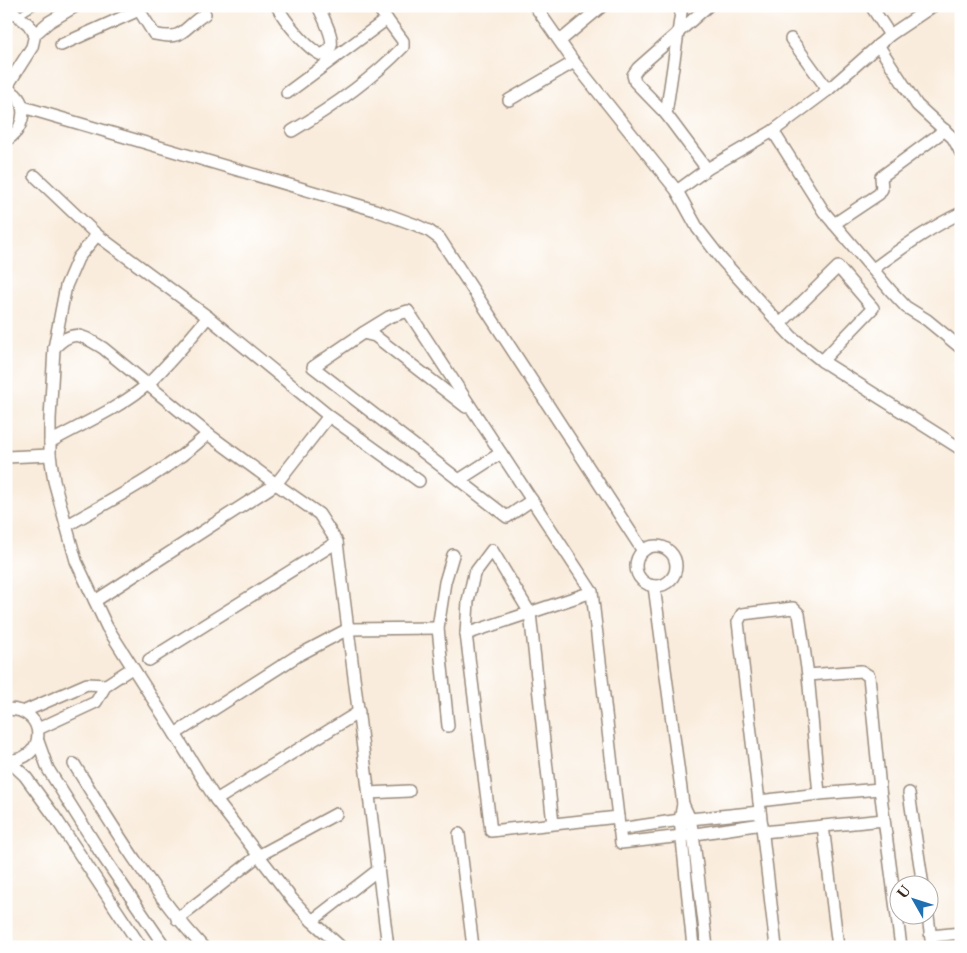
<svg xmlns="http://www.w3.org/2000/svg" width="967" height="953" viewBox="0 0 967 953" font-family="'Libre Caslon Text',serif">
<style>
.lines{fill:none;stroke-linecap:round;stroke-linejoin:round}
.lane-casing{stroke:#9a8b7d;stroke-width:8}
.street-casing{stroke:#9a8b7d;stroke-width:14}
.lane{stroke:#fff;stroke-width:5.5}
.street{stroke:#fff;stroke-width:11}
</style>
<rect width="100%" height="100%" fill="#fff"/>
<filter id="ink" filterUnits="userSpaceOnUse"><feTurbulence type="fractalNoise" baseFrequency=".02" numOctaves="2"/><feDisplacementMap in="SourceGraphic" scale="10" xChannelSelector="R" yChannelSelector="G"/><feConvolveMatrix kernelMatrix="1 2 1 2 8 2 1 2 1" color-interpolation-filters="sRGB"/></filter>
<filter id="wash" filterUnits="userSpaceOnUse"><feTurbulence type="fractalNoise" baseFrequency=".0096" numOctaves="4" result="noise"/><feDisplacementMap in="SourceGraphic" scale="20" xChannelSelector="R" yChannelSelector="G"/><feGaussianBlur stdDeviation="1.12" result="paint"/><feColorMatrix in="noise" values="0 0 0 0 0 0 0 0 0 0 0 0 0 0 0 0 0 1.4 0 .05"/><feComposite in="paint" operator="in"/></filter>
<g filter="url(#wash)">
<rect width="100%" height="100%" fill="#f9ecdc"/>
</g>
<g filter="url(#ink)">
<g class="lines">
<defs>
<path id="lane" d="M18,16l16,-10"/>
<g id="street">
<path d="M6,6l22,18 7,10"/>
<path d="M277,6c7,14 31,44 45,49 4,-3 8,-5 9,-9 3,-9 -9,-31 -13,-40"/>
<path d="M535,6l39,56 103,129 21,38 24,31 58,64 12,13 30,24 139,88"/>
<path d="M871,6l19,29"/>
<path d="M791,39l37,51"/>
<path d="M560,41l42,-35"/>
<path d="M61,45l78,-35 15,24c31,7 27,-5 51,-20"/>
<path d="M878,45l39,60 36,33 8,15"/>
<path d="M287,93l100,-74"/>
<path d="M509,100l65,-38"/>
<path d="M23,107l352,103 41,15 13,6 11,8 203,312"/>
<path d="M666,114l16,-108"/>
<path d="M292,131c39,-23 79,-51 111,-84v-6l-26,-35"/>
<path d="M773,131l51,81 67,79 15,16 21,13 34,28"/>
<path d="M6,140c16,-8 23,-31 10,-45 -3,-3 -7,-5 -10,-7l26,-41 3,-13 14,-12 27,-16"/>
<path d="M707,169l-41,-55 -31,-32 -2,-7 5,-7 70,-62"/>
<path d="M35,176l62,59 111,82 121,99 90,65"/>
<path d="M677,191l30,-22 66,-38 55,-41 62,-55 43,-29"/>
<path d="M834,224l45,-30 3,-5 -1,-12 64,-47"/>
<path d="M97,235l-19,23 -12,28 -12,62 -4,71v36l4,26 22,80 31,66 68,107 122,-78 51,-27 90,-1"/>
<path d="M873,269c28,-20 56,-41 88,-56"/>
<path d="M780,324l58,-57 35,41 -51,53"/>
<path d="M363,333l26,-16 19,-6 184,281 29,251 61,-7 80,-12"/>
<path d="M54,348c20,-20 27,-13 49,0l105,86 68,50 -181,117"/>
<path d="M466,407l-91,-71 -12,-3 -50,34 194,150 25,-17"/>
<path d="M329,416l-53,68 43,30 18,28 51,405"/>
<path d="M50,442c32,-18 72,-35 99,-59 21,-20 40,-43 59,-66"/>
<path d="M6,457l44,-2"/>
<path d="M459,480l42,-27"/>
<path d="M66,526c49,-28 100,-54 142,-92"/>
<circle cx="656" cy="566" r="20"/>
<path d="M654,586l29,218 -3,16 13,127"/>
<path d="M466,634l126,-42"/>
<path d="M149,660l188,-118"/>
<path d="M6,709c44,-1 41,54 0,51"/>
<path d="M25,711l62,-27 19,1"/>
<path d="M448,726l-10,-98 7,-46 8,-27"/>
<path d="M38,729l58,-27 10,-17 26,-17"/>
<path d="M175,734l41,66 76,99 20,22 29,26"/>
<path d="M38,741l10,28 52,83 65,95"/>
<path d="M8,760l17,16 30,41 86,130"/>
<path d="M74,764c39,63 78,128 129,183"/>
<path d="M880,789l21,158"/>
<path d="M369,793l40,-2"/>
<path d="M909,793l14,93"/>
<path d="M216,800l143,-88"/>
<path d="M759,801l60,-7 61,-5 -11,-113 -8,-5 -53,4"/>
<path d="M683,804l7,15 3,15 14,113"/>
<path d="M553,824l-23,-211 -38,-63 -18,24 -6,27 -2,33 25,197 127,-14"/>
<path d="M823,826l15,121"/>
<path d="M619,829l61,-9 80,-8"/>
<path d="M763,832l121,-12"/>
<path d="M459,834l14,113"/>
<path d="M928,916l4,31"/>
<path d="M177,919l81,-63 78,-42"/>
<path d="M312,921l66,-51"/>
<path d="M931,936l30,-3"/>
<path d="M776,947l-38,-325 4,-8 51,-6 6,6 9,61 11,119"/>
</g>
</defs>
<use href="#lane" class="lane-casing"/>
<use href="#street" class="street-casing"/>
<use href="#lane" class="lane"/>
<use href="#street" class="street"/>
</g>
</g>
<rect width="967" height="953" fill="none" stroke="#fff" stroke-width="25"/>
<g transform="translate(914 900) rotate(309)"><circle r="24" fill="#ffffff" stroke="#b1aaa5"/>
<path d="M0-4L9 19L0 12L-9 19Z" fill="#1f6fb2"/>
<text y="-8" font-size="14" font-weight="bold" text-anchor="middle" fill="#3b2a1e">U</text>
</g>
</svg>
